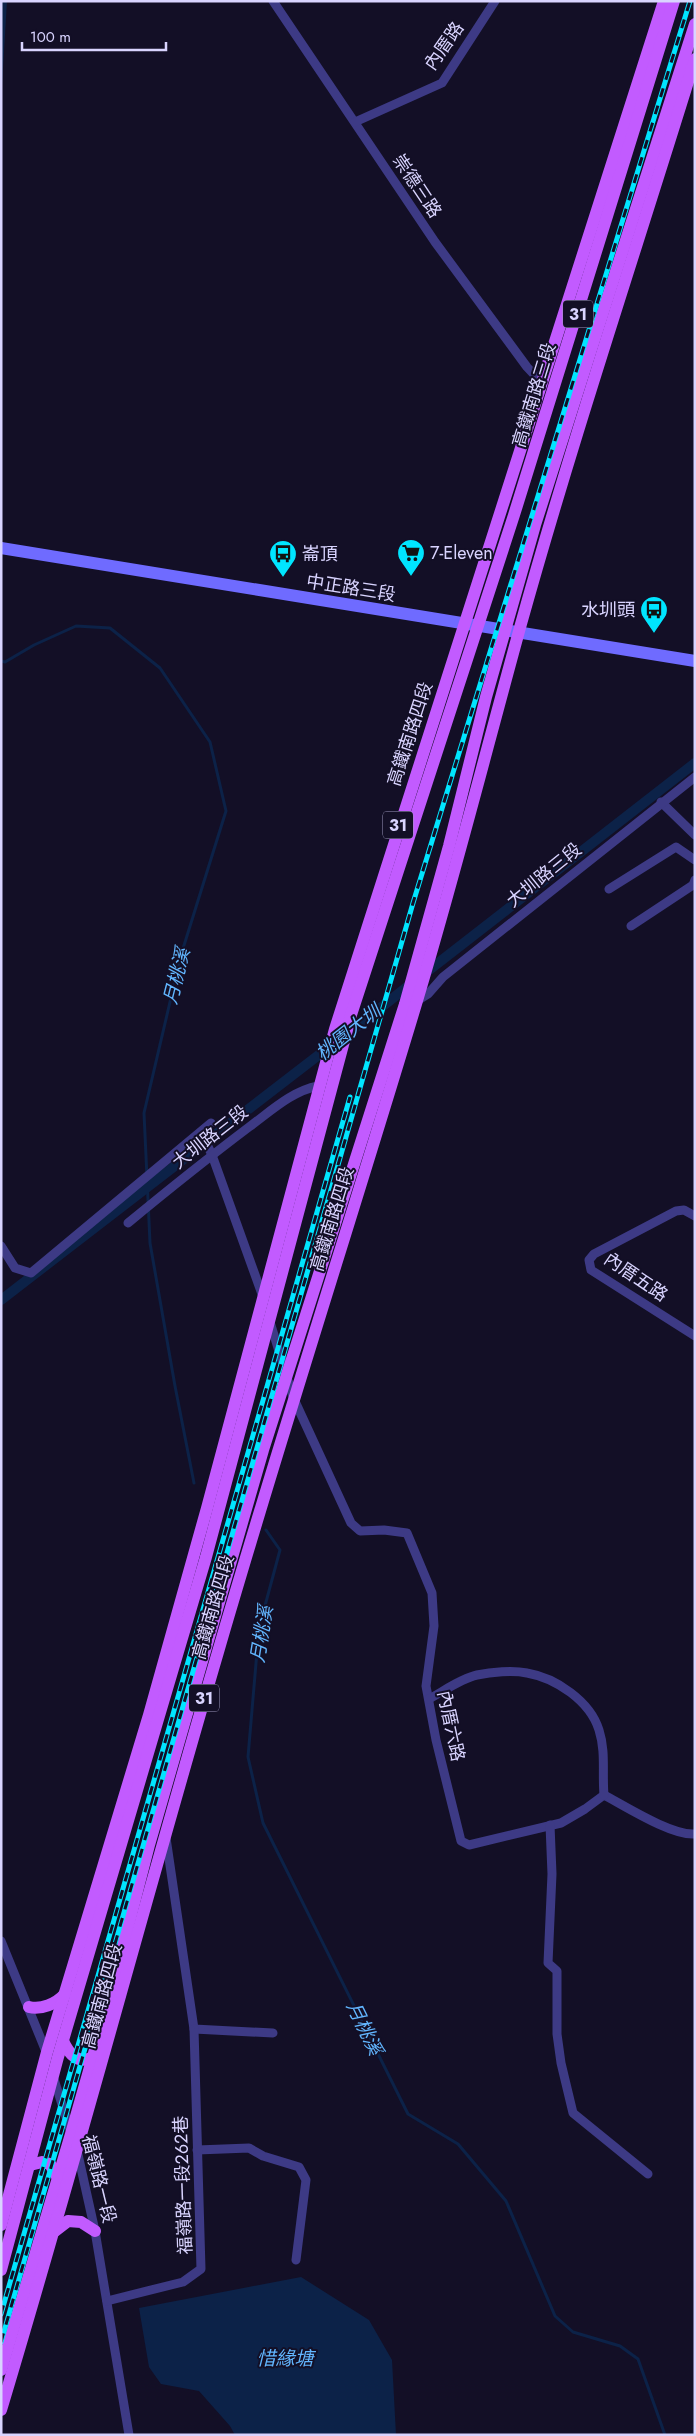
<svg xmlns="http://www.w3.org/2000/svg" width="696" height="2436" viewBox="0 0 696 2436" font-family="Jost,'Noto Sans TC',sans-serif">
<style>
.water{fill:#0c2248}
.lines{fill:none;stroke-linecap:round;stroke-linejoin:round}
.stream{stroke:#0c2248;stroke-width:3}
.canal{stroke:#0c2248;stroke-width:10}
.minor{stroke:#3d3a85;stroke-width:9}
.secondary{stroke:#6f6bff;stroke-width:12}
.primary{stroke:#c25bff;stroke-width:12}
.rail-casing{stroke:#00e5ff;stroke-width:5}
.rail{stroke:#130f26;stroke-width:3;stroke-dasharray:9;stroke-linecap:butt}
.labels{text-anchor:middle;stroke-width:4;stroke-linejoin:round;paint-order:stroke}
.shield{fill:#130f26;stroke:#9e99be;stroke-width:1}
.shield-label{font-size:16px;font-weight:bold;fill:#d9d4ff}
.street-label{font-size:18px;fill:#d9d4ff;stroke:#130f26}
.poi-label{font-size:18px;fill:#d9d4ff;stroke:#130f26;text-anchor:start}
.water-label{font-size:19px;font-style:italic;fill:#62b6ff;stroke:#130f26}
</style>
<rect width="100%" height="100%" fill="#130f26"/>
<g class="water">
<path d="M1,1h6l-6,101z"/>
<path d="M301,2277l68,43 23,40 4,75h-161l-5,-9 -31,-35 -38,-7 -12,-17 -10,-59z"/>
</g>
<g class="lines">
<g class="stream">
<path d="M1,661l4,1 29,-17 42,-19 34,2 50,40 50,74 16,69 -45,144 -37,158 6,130 25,143 19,97"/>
<path d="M266,1530l14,20 -21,78 -11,129 15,66 145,291 50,30 48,57 49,115 18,16 47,14 18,13 27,76"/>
</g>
<g class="canal">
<path d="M424,974l271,-211"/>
<path d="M345,1036l67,-53"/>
<path d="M1,1300l332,-256"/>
</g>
<g class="minor">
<path d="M273,1l162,241 92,125 15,16"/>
<path d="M355,122l87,-39 53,-82"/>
<path d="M661,802l34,33"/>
<path d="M609,889l67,-42 19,13"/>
<path d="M631,926l62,-41 2,-5"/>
<path d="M417,1001l11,-7 15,-17 252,-200"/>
<path d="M201,1132l11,23 51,142"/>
<path d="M695,1216l-11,-6 -8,1 -82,43 -5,6 2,10 104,66"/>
<path d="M128,1223c40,-33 80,-65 121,-96 22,-16 43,-36 69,-41"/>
<path d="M1,1246l14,22 16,5 180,-150"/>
<path d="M270,1322l23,75 58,126 9,8 24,-1 23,3 25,60 2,33 -8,60 10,54 25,101 8,4 92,-22 24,-14 19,-14c21,11 68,41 91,39"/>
<path d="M429,1699c15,-8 31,-20 48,-24 14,-3 36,-5 50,-2 29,5 63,28 72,57 7,22 3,42 5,65"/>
<path d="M550,1825l2,49 -4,89 9,8v63l4,29 12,50 75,61"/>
<path d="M166,1838l28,191 79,4"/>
<path d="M1,1941l46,113"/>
<path d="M53,2076l18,57"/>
<path d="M77,2150l18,81 34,204"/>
<path d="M197,2150l52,-2 14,8 36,11 7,13 -10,80"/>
<path d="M107,2301l76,-19 18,-13 -7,-240"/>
</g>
<path class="secondary" d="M1,548l694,113"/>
<g class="primary">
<path d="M29,2007c12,3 27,-3 36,-13"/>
<path d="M63,2041c6,13 15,24 30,16"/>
<path d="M30,2165l12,-3 8,2 8,14"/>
<path d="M1,2225l46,-173 102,-337 58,-207 128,-479 329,-1028"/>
<path d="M55,2231l13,-10 13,1 14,9"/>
<path d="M1,2270l57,-213 148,-500 145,-542 163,-500 160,-514"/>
<path d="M1,2370l70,-236 35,-123 43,-166 114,-395 142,-446 44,-158 37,-149 49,-172 160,-501"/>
<path d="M1,2410c76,-252 143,-506 217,-758 63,-217 133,-432 198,-648 38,-126 70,-253 105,-380 53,-190 116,-377 174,-565"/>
</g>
<defs>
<g id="rail">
<path d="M1,2314l349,-1217"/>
<path d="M1,2342l412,-1439 277,-902"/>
</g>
</defs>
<use href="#rail" class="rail-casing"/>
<use href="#rail" class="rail"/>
</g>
<defs>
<symbol id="supermarket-pin" viewBox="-11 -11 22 30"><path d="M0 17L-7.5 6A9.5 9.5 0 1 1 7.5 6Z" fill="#00e5ff" stroke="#130f26"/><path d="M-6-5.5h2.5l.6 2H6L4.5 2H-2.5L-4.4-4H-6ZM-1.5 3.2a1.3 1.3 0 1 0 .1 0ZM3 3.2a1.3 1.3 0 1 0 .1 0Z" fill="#111"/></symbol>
<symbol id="bus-pin" viewBox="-11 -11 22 30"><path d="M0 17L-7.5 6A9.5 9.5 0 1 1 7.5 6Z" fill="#00e5ff" stroke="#130f26"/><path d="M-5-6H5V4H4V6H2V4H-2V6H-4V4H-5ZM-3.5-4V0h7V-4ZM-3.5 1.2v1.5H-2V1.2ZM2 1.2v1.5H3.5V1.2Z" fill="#111"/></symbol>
</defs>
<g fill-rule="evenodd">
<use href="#supermarket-pin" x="395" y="537" width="32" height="43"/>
<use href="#bus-pin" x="267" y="538" width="32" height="43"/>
<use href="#bus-pin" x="638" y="594" width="32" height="43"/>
</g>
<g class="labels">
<g class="shield">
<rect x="563" y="300.5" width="30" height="27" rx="4"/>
<rect x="383" y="811.5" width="30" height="27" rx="4"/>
<rect x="189" y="1684.5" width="30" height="27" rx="4"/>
</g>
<g class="shield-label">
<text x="578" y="320">31</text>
<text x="398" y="831">31</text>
<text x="204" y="1704">31</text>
</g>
<g class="street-label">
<text transform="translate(444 46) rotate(-55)" y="6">內厝路</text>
<text transform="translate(417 186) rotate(56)" y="6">崇德三路</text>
<text transform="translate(534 395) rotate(-73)" y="6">高鐵南路三段</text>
<text transform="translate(351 588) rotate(9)" y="6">中正路三段</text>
<text transform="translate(410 734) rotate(-72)" y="6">高鐵南路四段</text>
<text transform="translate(544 875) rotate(-39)" y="6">大圳路三段</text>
<text transform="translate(210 1137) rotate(-38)" y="6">大圳路三段</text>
<text transform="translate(332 1219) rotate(-73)" y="6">高鐵南路四段</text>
<text transform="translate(636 1277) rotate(34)" y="6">內厝五路</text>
<text transform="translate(213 1607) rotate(-74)" y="6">高鐵南路四段</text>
<text transform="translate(451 1726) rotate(78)" y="6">內厝六路</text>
<text transform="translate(102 1996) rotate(-75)" y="6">高鐵南路四段</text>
<text transform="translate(99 2179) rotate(76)" y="6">福嶺路一段</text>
<text transform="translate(183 2185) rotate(-92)" y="6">福嶺路一段262巷</text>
</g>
<g class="poi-label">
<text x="430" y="559">7-Eleven</text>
<text x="302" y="560">崙頂</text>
<text x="635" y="616" text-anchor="end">水圳頭</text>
</g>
<g class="water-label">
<text transform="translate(176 976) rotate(-76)" y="7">月桃溪</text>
<text transform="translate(348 1032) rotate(-38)" y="7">桃園大圳</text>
<text transform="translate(261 1634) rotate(-81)" y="7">月桃溪</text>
<text transform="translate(365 2028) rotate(64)" y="7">月桃溪</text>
<text x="285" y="2365">惜緣塘</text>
</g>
</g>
<rect width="696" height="2436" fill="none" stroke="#d9d4ff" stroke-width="5"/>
<path d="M22 42v8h144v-8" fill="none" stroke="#d9d4ff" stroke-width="2.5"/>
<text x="30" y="42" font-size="15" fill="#d9d4ff" stroke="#130f26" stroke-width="4" paint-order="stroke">100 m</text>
</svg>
